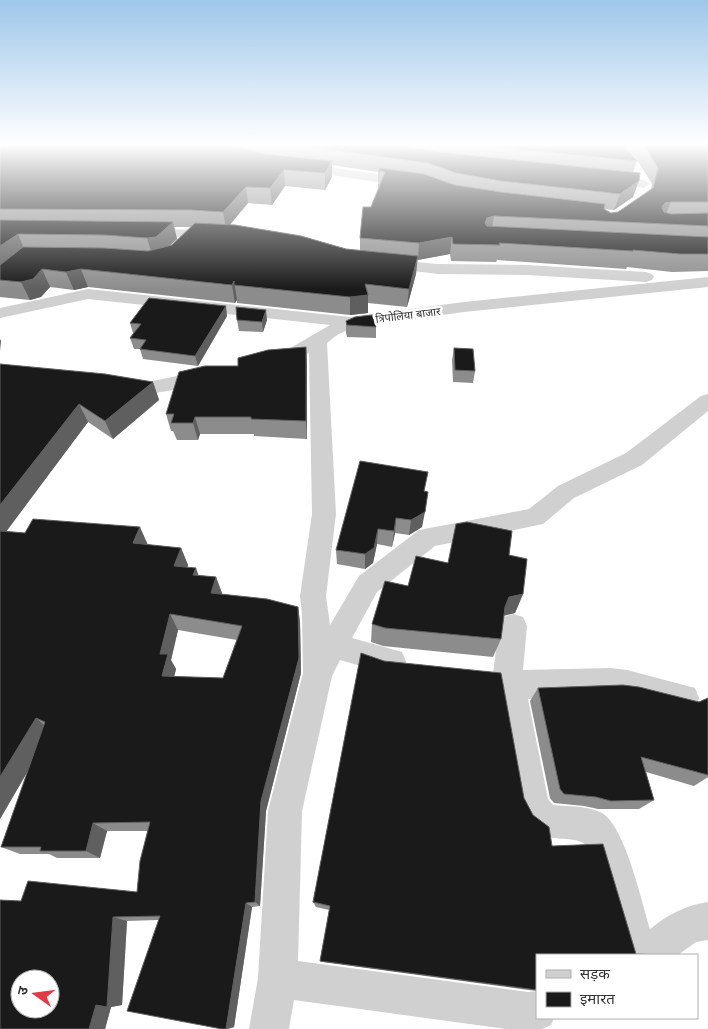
<svg xmlns="http://www.w3.org/2000/svg" width="708" height="1029" viewBox="0 0 708 1029" font-family="Helvetica,'Noto Sans Devanagari',sans-serif">
<style>
.lines{fill:none;stroke-linecap:round;stroke-linejoin:round}
.minor{fill:#d0d0d0;fill-rule:evenodd}
.wall{fill:#8c8c8c;fill-rule:evenodd}
.shaded-wall{fill:#5f5f5f}
.building{fill:#1a1a1a;stroke:#5f5f5f;fill-rule:evenodd}
.labels{text-anchor:middle;stroke-width:5;stroke-linejoin:round;paint-order:stroke}
.far-street-label{font-size:11px;fill:#333;stroke:#fff}
</style>
<rect width="100%" height="100%" fill="#fff"/>
<g class="lines">
<g class="minor">
<path d="M300,163l111,16 6,4 -6,4 -115,-17 -2,-3 2,-3z"/>
<path d="M606,173l38,7 6,4 -6,4 -42,-8 -2,-3z"/>
<path d="M144,229l74,1 5,1 2,3 -2,3 -5,1 -79,-2 -2,-3 2,-3z"/>
<path d="M385,259l53,5 89,1 119,7 6,2 2,3 -2,3 -6,2 -119,-7 -89,-1 -58,-7 -3,-3 3,-3z"/>
<path d="M708,277v10l-244,25 -110,15 -17,8 -10,8 9,171 -10,82 4,29 29,-49 60,-46 110,-21 29,-23 68,-33 75,-57 7,-2v17l-66,54 -68,33 -31,26 -108,22 -58,46 -25,46 50,14 4,10 -4,10 -10,3 -52,-15 -8,16 -30,135 -4,150 230,31 9,-1v27h17l-3,7 -9,4h-36l-212,-29 -5,29h-40l9,-51 10,-167 35,-138 -1,-59 -2,-18 12,-82 -3,-161c-11,6 -28,13 -41,10l-2,-4 2,-4 19,-5 43,-25 -242,-26 -88,19v-10l88,-19 262,28 114,-15z"/>
<path d="M206,370l7,2 3,4 -3,4c-30,8 -66,19 -96,11l-3,-4 3,-4 7,-2 24,1z"/>
<path d="M513,614l10,3 4,9 -4,44 88,-2 16,2 68,18 4,10 -4,10 -11,5 -57,-15 -16,-2 -83,3 20,100 5,6c17,2 33,0 49,8 23,13 40,90 48,116 17,-14 36,-24 58,-27v38l-12,2 -18,13h-58l-29,-104c-15,-26 -53,7 -75,-44l-23,-133 6,-48 4,-9z"/>
</g>
</g>
<g class="wall">
<path d="M0,145h708v126l-36,1 -45,-5 -1,2 -129,-9 -1,2 -45,-1 -1,-7 -33,6 -1,14 -9,33 -39,-4v10l-18,2 -113,-12v-3l-2,3 -147,-16 -14,3 -24,-3 -9,10 -11,3 -30,-3zM633,156l6,7 13,21 -1,6 -33,22 -7,1 -7,-4 10,1 19,-13v-25l4,-11zM332,165l46,7v15h1l-8,20 -11,31v13l-14,-2 -116,-24 18,-22 24,2 13,-19 40,4 7,-13zM174,227h17l-19,18 -2,1 7,-7z"/>
<path d="M227,316l-29,50 -55,-7 -3,-10h-6l-4,-11 4,-5h-1l-3,-10z"/>
<path d="M237,320h30l-4,12 -24,-1z"/>
<path d="M346,321l30,6v11l-29,-1 -1,-4z"/>
<path d="M306,347l1,18v74l-53,-3v-2h-54l-2,6h-21l-4,-9h-2l-5,-17 72,-48z"/>
<path d="M454,348l21,23 -2,12 -20,-1 -1,-22z"/>
<path d="M0,364l153,18 6,18 -46,39 -25,-17 -82,109 175,17 7,17 -1,3 11,7 18,2 6,17 76,13 2,15 1,51 -35,138 -6,95 -8,1 -18,120 -6,2h-6l-64,-109 -31,1 -5,84 -11,2 -6,22h-105l21,-128 116,-9 11,-61h-41l-7,27h-43l-8,-4h-29l-19,-7 27,-76 -28,48zM178,630l59,10 -14,38 -49,-1 2,-8 -5,-9z"/>
<path d="M425,491l-3,36 -13,8 -14,-2 -3,14 -15,-3 -4,19 -8,6 -28,-5 -1,-14z"/>
<path d="M509,555l14,39 -8,19 -11,3 -3,23 -8,18 -110,-11 -12,-4 1,-18 36,-38 40,-23z"/>
<path d="M361,653l176,338 -9,-1 -206,-28 -2,-1 9,-51 -13,-3 -3,-5z"/>
<path d="M538,688l161,14 9,-4v79l-14,9 -48,-14 8,28 -15,9h-41l-14,-3 -30,-3 -4,-5 -20,-97z"/>
</g>
<g class="shaded-wall">
<path d="M332,161v16l-7,13v-17z"/>
<path d="M284,170l1,16 -13,19 -2,-17z"/>
<path d="M639,181l-6,16 -19,13 6,-16z"/>
<path d="M246,187l2,16 -22,26 -3,-17z"/>
<path d="M671,202l-7,17 -5,1 -4,4 7,-17 3,-4z"/>
<path d="M494,216l-3,17 -6,-10 2,-5z"/>
<path d="M173,222l4,17 -17,15 -8,1 -5,-17z"/>
<path d="M18,234l7,17 -25,18v-23z"/>
<path d="M452,237l-2,17 -32,6 1,-17z"/>
<path d="M418,256l-2,18 -9,33 2,-18z"/>
<path d="M42,269l8,18 -9,10 -11,3 -9,-18z"/>
<path d="M81,269l7,18 -14,3 -8,-18z"/>
<path d="M234,281l3,19 -2,3 -3,-18z"/>
<path d="M368,295v18l-18,2v-18z"/>
<path d="M226,306l1,10 -29,50 -3,-10z"/>
<path d="M266,310l1,10 -4,12 -1,-10z"/>
<path d="M0,339l1,2 -1,10z"/>
<path d="M306,347l1,18v74l-1,-18z"/>
<path d="M153,382l6,18 -46,39 -8,-18z"/>
<path d="M79,404l9,18 -88,118v-35z"/>
<path d="M195,417l5,17 -2,6 -5,-17z"/>
<path d="M426,507l-4,20 -13,8 2,-15z"/>
<path d="M396,518l-1,15 -3,14 2,-16z"/>
<path d="M140,527l8,18 -15,-2z"/>
<path d="M378,529l-1,15 -4,19 -8,6v-15z"/>
<path d="M181,548l7,17 -7,18 -7,-17z"/>
<path d="M196,568l6,17 -9,-10z"/>
<path d="M216,577l6,16 -5,16 -6,-16z"/>
<path d="M523,594l-8,19 -14,3 8,-19z"/>
<path d="M298,607l2,15 1,51 -35,138 -6,95 -5,-4 6,-101z"/>
<path d="M170,614l8,16 -7,30 5,9 -5,21 -9,-14 -2,-22z"/>
<path d="M36,718l15,13 -51,88v-42z"/>
<path d="M93,823l14,8 -7,27 -14,-7z"/>
<path d="M246,903l6,4 -18,120 -8,2z"/>
<path d="M113,917l14,4 -5,84 -11,2 -6,22h-16z"/>
</g>
<g class="building">
<path d="M0,145h231l34,9 67,7 -7,12 -41,-3 -14,18 -24,-1 -23,25 -32,-2 -191,-1z"/>
<path d="M290,145h108l40,7 202,21 -1,8 -19,13 -119,-13 -45,-8 -28,-10 -110,-15z"/>
<path d="M474,145h149l14,16z"/>
<path d="M642,145h66v57h-37l-6,1 -3,4 2,5 7,2 37,-1v13l-214,-10 -7,2 -2,5 2,3 221,11v17h-28l-47,-4v1l-134,-8 1,2 -47,-1 -1,-7 -33,6 -59,-5 3,-31h8l14,-35 -7,-1 2,-3 44,6 31,11 46,7 104,12 -1,5 7,4 7,-1 35,-24 5,-20 -13,-21z"/>
<path d="M0,220l173,2 -17,15 -9,1 -43,-3 -86,-1 -18,12z"/>
<path d="M195,223l40,2 66,11 45,13 72,7 -9,33 -44,-5 3,11 -18,2 -116,-12v-4l-2,4 -151,-16 -15,3 -24,-3 -9,10 -12,3 -21,-2v-15l23,-18 81,1 44,3 24,-6z"/>
<path d="M149,298l77,8 -31,50 -55,-7 6,-9 -16,-2 11,-14 -11,-1z"/>
<path d="M236,307l30,3 -4,12 -25,-2z"/>
<path d="M372,315l4,12 -29,-2 -1,-4 9,-4z"/>
<path d="M306,347v74l-55,-2v-2h-56l-2,6h-22l3,-9h-8l13,-42 26,-6h33v-8l30,-8z"/>
<path d="M454,348l19,1 2,22 -20,-1z"/>
<path d="M0,364l105,10 48,8 -48,39 -26,-17 -79,101z"/>
<path d="M360,461l68,11 -4,19 4,1 -3,20 -14,8 -15,-2 -2,13 -16,-2 -4,19 -9,6 -29,-4z"/>
<path d="M33,519l107,8 -7,16 48,5 -7,18 22,2 -3,7 23,2 -5,16 56,6 31,8 1,51 -38,143 -6,101 -9,1 -20,126h-4l-95,-18 33,-95 -47,1 -6,90 -11,-2 -7,24h-89v-129l21,1 7,-20 109,11 3,-31 10,-39 -57,1 -7,28h-46l1,-4h-40l44,-125 -9,-4 -36,59v-246l25,2zM170,614l72,12 -19,52 -61,-2 6,-22h-8zM20,979h30v30h-30z"/>
<path d="M467,522l45,9 -3,24 18,4 -4,35 -14,3 -4,10 -4,32 -116,-11 -13,-4 13,-43 23,5 8,-30 32,7 8,-39z"/>
<path d="M361,653l23,8 117,12 23,125 9,17 16,12 3,19 51,-2 33,110 24,1h-123v35l-217,-29 10,-55 -17,-4z"/>
<path d="M623,685l16,2 60,15 9,-4v77l-67,-18 13,43 -43,1 -15,-4 -32,-3 -4,-5 -22,-101z"/>
</g>
<linearGradient id="sky" x2="0" y2="1"><stop stop-color="#9ec6ea"/><stop offset="0.5" stop-color="#fff"/><stop offset="1" stop-color="#fff" stop-opacity="0"/></linearGradient>
<rect width="708" height="289" fill="url(#sky)"/>
<g class="labels">
<g class="far-street-label">
<text transform="translate(408 315) rotate(-7)" y="4">त्रिपोलिया बाजार</text>
</g>
</g>
<rect x="536" y="954" width="162" height="65" fill="#ffffff" stroke="#adadad"/>
<rect x="546" y="970" width="25" height="8" fill="#d0d0d0" stroke="#adadad"/>
<text x="580" y="979" font-size="15" fill="#333333">सड़क</text>
<rect x="546" y="992" width="25" height="15" fill="#1a1a1a" stroke="#adadad"/>
<text x="580" y="1004" font-size="15" fill="#333333">इमारत</text>
<g transform="translate(35 994) rotate(284)"><circle r="24" fill="#ffffff" stroke="#adadad"/>
<path d="M0-4L9 19L0 12L-9 19Z" fill="#e63946"/>
<text y="-8" font-size="14" font-weight="bold" text-anchor="middle" fill="#333333">उ</text>
</g>
</svg>
